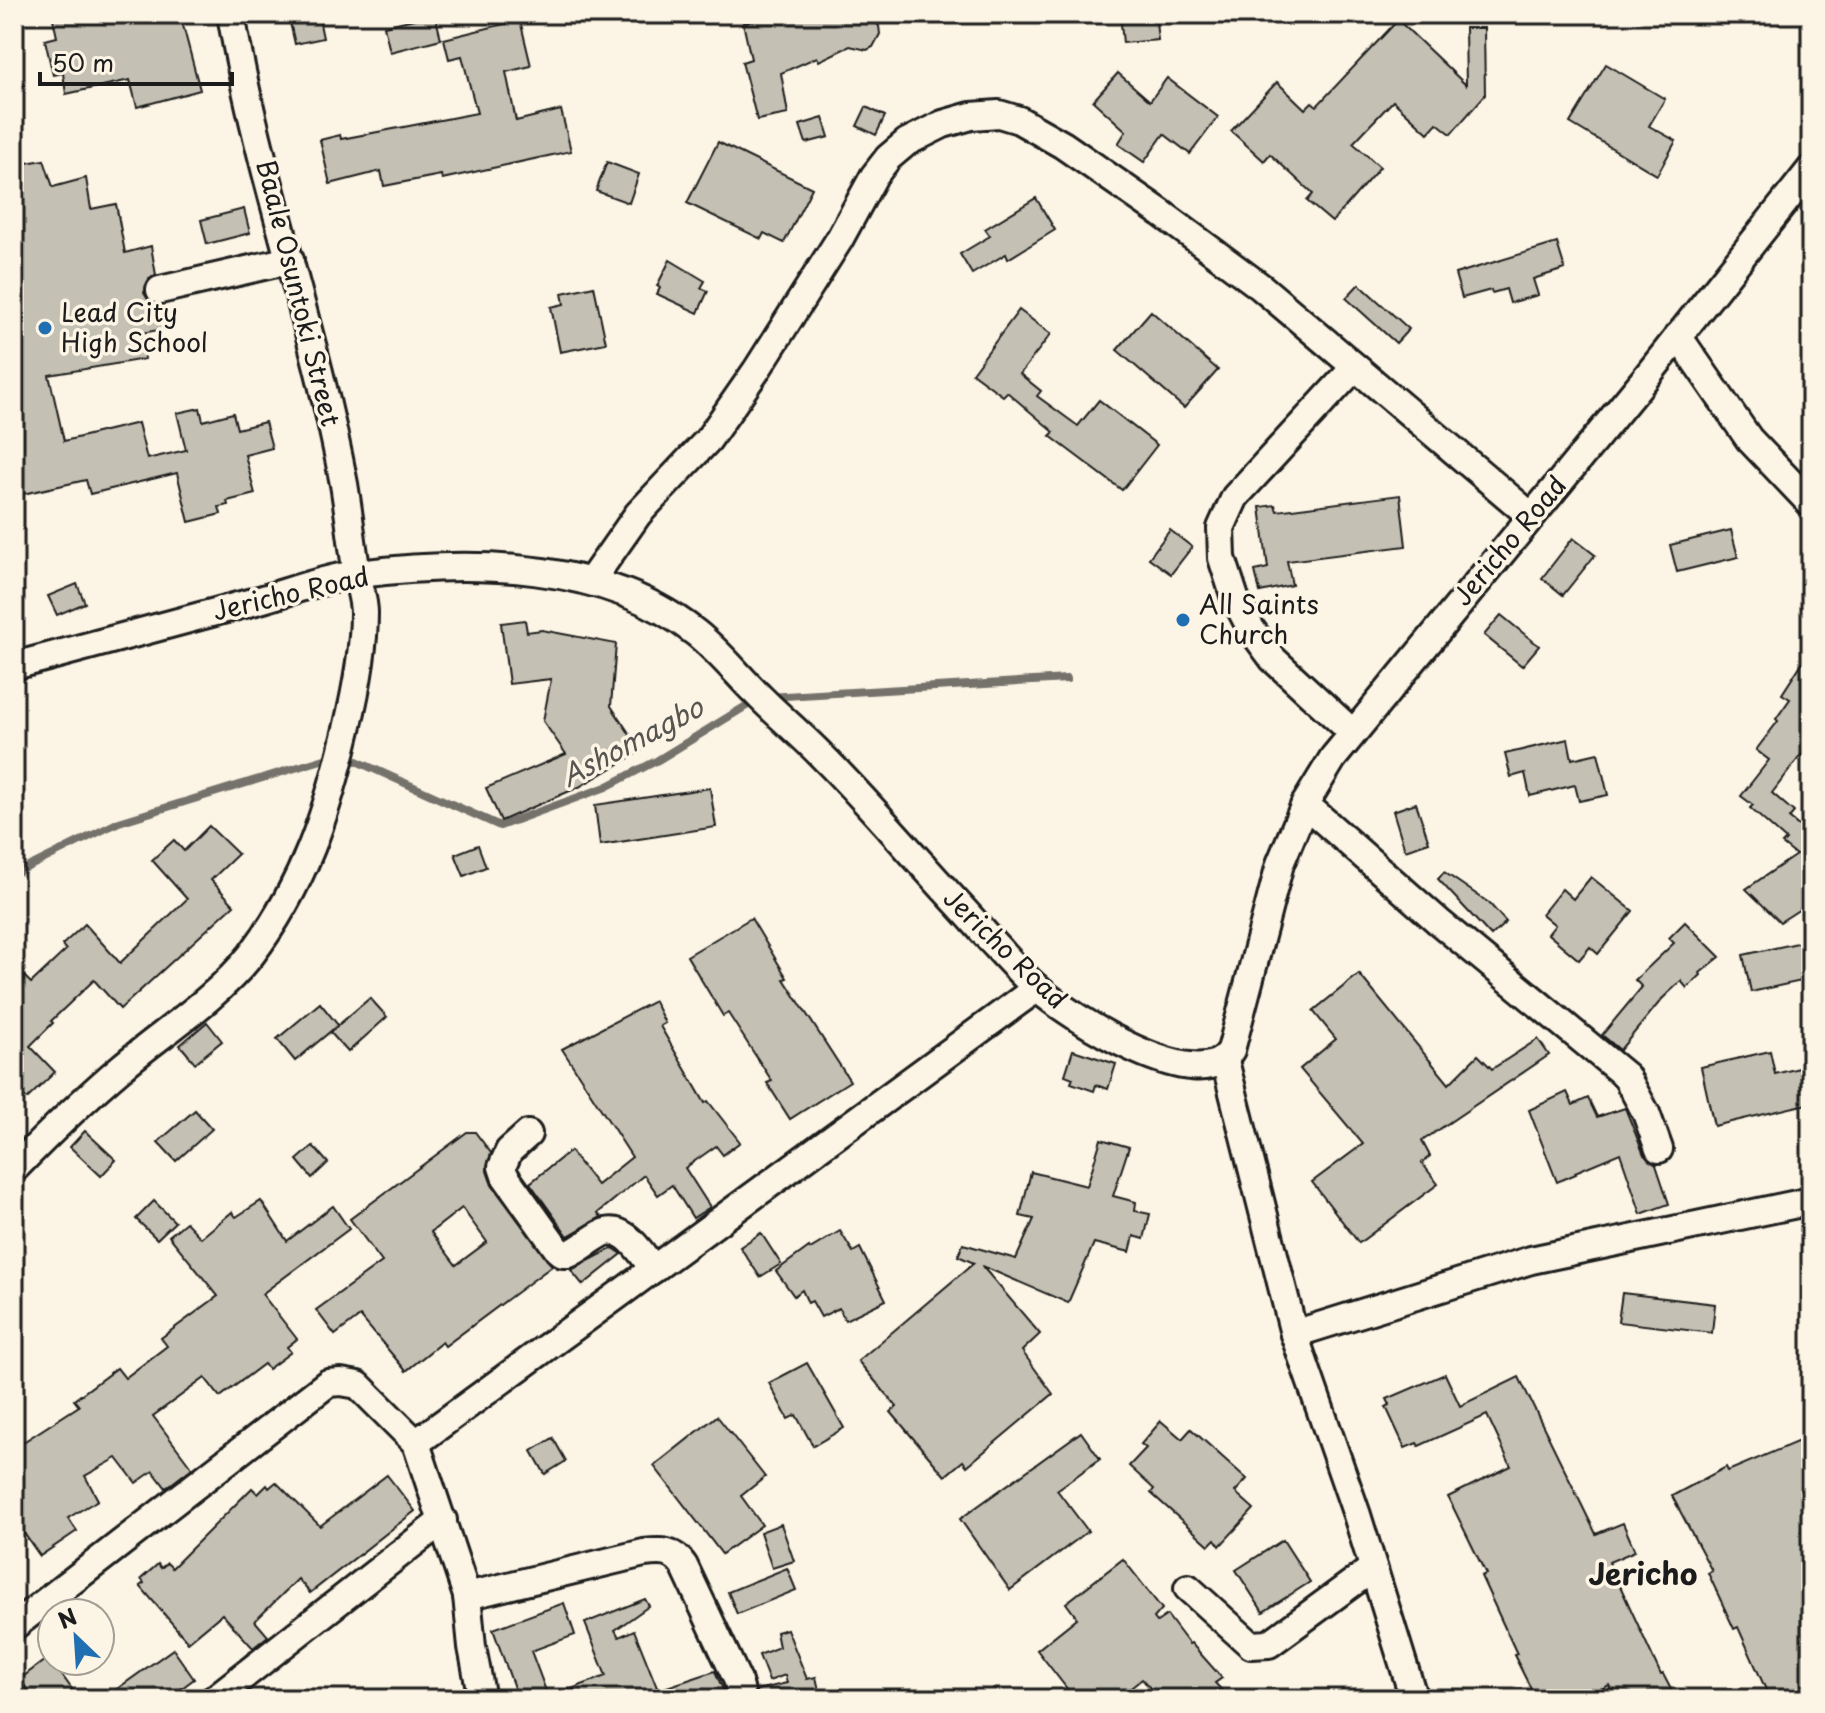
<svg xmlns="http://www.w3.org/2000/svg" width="1825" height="1713" viewBox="0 0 1825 1713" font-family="'Playpen Sans',sans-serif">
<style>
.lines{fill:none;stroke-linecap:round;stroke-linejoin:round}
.stream{stroke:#75726c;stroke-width:8}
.building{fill:#c4c0b3;stroke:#1c1c1c;stroke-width:2;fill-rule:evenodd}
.minor-casing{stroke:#1c1c1c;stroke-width:32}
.minor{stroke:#fcf5e5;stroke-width:26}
.poi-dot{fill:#1f6fb2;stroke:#fcf5e5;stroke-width:3}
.labels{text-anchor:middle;stroke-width:7;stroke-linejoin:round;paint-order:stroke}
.street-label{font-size:26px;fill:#1c1c1c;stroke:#fcf5e5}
.poi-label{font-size:26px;fill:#1c1c1c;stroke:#fcf5e5;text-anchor:start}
.water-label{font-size:28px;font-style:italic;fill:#575551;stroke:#fcf5e5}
.quarter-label{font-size:30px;font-weight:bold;fill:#1c1c1c;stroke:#fcf5e5}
</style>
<rect width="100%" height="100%" fill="#fcf5e5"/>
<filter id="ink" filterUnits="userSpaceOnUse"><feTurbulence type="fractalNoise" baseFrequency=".0125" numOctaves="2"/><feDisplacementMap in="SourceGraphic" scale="16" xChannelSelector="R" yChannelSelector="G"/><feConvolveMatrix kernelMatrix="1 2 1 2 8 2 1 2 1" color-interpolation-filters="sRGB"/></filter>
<g filter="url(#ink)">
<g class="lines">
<g class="stream">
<path d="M768,697l299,-18"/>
<path d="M14,874l105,-52 222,-68 159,72 106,-39 52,-27 98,-60"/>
</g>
</g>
<g class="building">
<path d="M52,14h128l20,76 -63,17 -7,-27 -64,14 -3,-21 -10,2 -8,-35 12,-3z"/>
<path d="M288,14h30l5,24 -28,6z"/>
<path d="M435,14l6,25 -51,13 -6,-26z"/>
<path d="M782,14h86l11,12 1,8 -7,13 -6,3 -17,-4 -31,15 -2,-4 -36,16 7,41 -31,6 -15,-58 9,-3 -8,-36z"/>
<path d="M1120,14h35l3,26 -35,3z"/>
<path d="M520,20l11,46 -25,6 10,49 45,-11 10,41 -129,28 -1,-4 -57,11 -3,-15 -51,13 -10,-44 20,-5 1,4 136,-26 -15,-57 -13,3 -5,-20z"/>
<path d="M1398,20l68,65 -1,-57h19l1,67 -34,39 -14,-11 -9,10 -35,-32 -40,42 27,24 -48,55 -25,-21 6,-7 -43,-40 -6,7 -33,-30 46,-49 28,27 7,-7 5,4z"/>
<path d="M1606,64l59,35 -16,27 27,15 -19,34 -87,-52z"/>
<path d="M1118,73l32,28 17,-23 51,39 -28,37 -26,-20 -20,28 -26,-18 8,-13 -33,-30z"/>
<path d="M866,107l19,9 -9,19 -19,-9z"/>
<path d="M823,118l6,19 -23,6 -6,-18z"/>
<path d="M718,142l94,46 -28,55 -20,-10 -3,6 -74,-36z"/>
<path d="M44,160l9,27 33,-9 5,31 25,-5 9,49 26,-7 5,29 -7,4 -5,14 5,8 12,5 4,23 -24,4 4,26 -96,16 15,66 74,-18 9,36 39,-9 -9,-37 23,-5 3,13 30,-8 4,16 28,-7 7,26 -27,7 10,39 -28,7 1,4 -9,2 2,7 -32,8 -12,-49 -87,21 -4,-14 -72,16v-331z"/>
<path d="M607,162l32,12 -10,29 -33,-12z"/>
<path d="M1036,198l19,32 -47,29 -2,-5 -34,20 -12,-20 30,-18 -5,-7z"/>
<path d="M244,209l6,24 -43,11 -6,-24z"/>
<path d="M1557,243l8,26 -32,10 5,16 -28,8 -4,-14 -14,4 -1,-3 -29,8 -7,-24z"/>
<path d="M670,260l35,21 -4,7 7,3 -10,22 -41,-19 3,-6 -3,-2z"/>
<path d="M1359,284l50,45 -13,14 -50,-45z"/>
<path d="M594,286l12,57 -46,9 -9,-45 13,-3 -2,-11z"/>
<path d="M1019,310l32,24 -31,40 21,17 -4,5 41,30 21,-26 58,45 -35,45 -72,-54 4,-4 -47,-40 -4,4 -31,-23z"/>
<path d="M1151,311l67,59 -34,38 -67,-58z"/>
<path d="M1400,495l6,51 -119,15 5,24 -32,7 -5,-21 13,-3 -8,-61 15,-2 2,6z"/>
<path d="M1170,530l22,17 -21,27 -22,-16z"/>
<path d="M1731,530l7,27 -61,15 -7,-27z"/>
<path d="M1573,538l22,17 -32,40 -21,-17z"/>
<path d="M77,584l8,19 -28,12 -9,-19z"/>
<path d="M1501,615l38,31 -17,20 -38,-31z"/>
<path d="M525,620l2,12 15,-2 74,14 -5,62 30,45 -62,36 -78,34 -15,-33 80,-34 -23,-33 8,-42 -42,5 -8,-61z"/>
<path d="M1811,649v93l-39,51 22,19 -5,6 22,18v66l-31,20 -34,-33 50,-34 -14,-11 4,-4 -36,-32 3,-3 -12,-9 28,-36 -13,-10 22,-29 -2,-2 14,-20 -8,-5z"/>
<path d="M1568,739l4,20 26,-6 10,42 -29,6 -4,-16 -45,11 -5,-23 -14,4 -6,-23z"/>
<path d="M710,788l6,39 -116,18 -5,-40z"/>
<path d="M1416,803l13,39 -24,8 -12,-39z"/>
<path d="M209,826l29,28 -27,26 23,25 -114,104 -26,-29 -43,41 2,2 -23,23 25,26 -28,27 -13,-11v-122l17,17 35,-33 -4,-5 23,-21 35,39 67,-64 -35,-39 22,-20 10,11z"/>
<path d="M478,845l8,22 -22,9 -9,-22z"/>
<path d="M1444,872l45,31 17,19 -15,14 -53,-57z"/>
<path d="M1591,877l42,34 -35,43 -8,-7 -11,13 -31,-26 7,-9 -13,-11 20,-25 11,10z"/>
<path d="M751,918l36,60 -3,1 66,102 -60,38 -23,-36 5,-2 -44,-68 -5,3 -36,-60z"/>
<path d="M1685,922l35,35 -20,16 1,2 -14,13 -6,-7 -19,18 -42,51 -18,-15 40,-48 -7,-7 39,-37 -5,-5z"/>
<path d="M1811,940v39l-60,13 -8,-37z"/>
<path d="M1359,974l90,110 29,-29 14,14 46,-30 11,16 -127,86 8,15 -8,7 16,21 -79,59 -47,-61 51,-38 -63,-75 36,-30 -23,-28z"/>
<path d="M370,998l17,19 -39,35 -18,-20z"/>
<path d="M654,1001l11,22 -5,3 45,77 3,-2 32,41 -17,13 -7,-9 -31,22 25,39 -17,11 -21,-33 -14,10 -14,-20 -46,38 3,4 -33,19 -38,-53 40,-32 27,34 35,-28 -70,-108z"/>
<path d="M320,1003l18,22 -43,36 -18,-22z"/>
<path d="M207,1022l15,19 -27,22 -15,-18z"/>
<path d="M1073,1050l43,14 -8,25 -12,-4 -2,6 -23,-8 2,-5 -8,-3z"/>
<path d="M1770,1051l5,23 36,-9v38l-97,23 -13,-59z"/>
<path d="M1567,1092l6,13 15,-7 9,19 28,-9 19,47 12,10 13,39 -28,10 -21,-61 -45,19 1,2 -19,8 -28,-72z"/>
<path d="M195,1110l17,19 -36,32 -18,-19z"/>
<path d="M85,1131l31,29 -15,16 -31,-29z"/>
<path d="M467,1132h8l16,21 -4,18 5,14 60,81 -107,80 -3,-4 -36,29 -46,-55 -25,19 -19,-25 66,-48 -32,-43zM462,1208l25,34 -31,23 -25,-33z"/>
<path d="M1101,1139l28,8 -16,49 23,6 -1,9 15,3 -6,25 -10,-3 -4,16 -36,-9 -26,60 -86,-37 58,68 -18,17 31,43 -86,72 -4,-5 -18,15 -54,-64 6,-5 -39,-46 116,-98 -16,-7 5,-12 53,15 18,-40 -14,-3 11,-44 56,14z"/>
<path d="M313,1146l15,17 -16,15 -15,-18z"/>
<path d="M154,1201l21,21 -18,17 -21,-20z"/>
<path d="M261,1201l26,40 46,-35 16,23 -87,65 35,45 -10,8 4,5 -23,17 -4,-5 -44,33 -15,-19 -52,38 39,52 -26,20 -13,-17 -17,12 -19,-25 -32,18 13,24 -30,18 9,13 -37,25 -26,-37v-71l65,-42 -5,-6 43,-32 8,10 42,-32 -6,-8 57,-42 -49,-60 17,-14 15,16 31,-26 4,5z"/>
<path d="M840,1231l13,21 7,-4 26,52 -41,20 -6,-12 -18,9 -9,-16 -4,2 -6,-13 -8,6 -18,-25 33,-24 1,2z"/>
<path d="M761,1233l20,31 -21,13 -20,-30z"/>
<path d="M613,1248l9,6 -39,31 -12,-15z"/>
<path d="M1622,1293l93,11 -3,29 -94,-11z"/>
<path d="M807,1363l37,65 -31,18 -17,-31 -8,4 -19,-36z"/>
<path d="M1445,1374l15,32 59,-29 77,157 27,-11 12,28 -26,11 52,113 2,-1 13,25h-60l-7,-14 -27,14h-46l-22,-44 3,-1 -36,-78 5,-2 -38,-77 63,-31 -24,-51 -68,31 -2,-3 -12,5 -19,-41 4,-2 -3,-6z"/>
<path d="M717,1416l48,61 -24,19 21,29 -40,29 -68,-88z"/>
<path d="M1161,1421l21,18 9,-10 56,50 -12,13 19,17 -34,37 -5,-7 -6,6 -58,-52 3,-4 -25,-23 17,-18 -5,-4z"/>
<path d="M1081,1432l19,27 -43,31 31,41 -78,59 -50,-71z"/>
<path d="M1811,1436v250l-28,13h-13l-32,-72 -4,2 -26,-56 4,-2 -40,-75 54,-29 2,4z"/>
<path d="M553,1438l13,23 -21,13 -13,-23z"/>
<path d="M387,1475l28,36 -105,82 -12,-14 -43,42 13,15 -15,12 -31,-34 -34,28 -48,-56 4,-3 -3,-4 17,-15 3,4 6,-5 5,5 80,-80 6,6 9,-9 2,3 7,-6 44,44z"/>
<path d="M781,1524l13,37 -22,7 -12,-36z"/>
<path d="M1283,1540l27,42 -47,30 -27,-42z"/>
<path d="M1123,1559l39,50 -8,9 3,4 10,-7 22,29 2,-1 31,35 -7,5 15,16h-70l-18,-20 -25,20h-42l-38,-49 40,-32 -11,-15z"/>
<path d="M787,1568l9,22 -59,24 -9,-22z"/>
<path d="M645,1599l4,7 -34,24 4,7 15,-7 24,60 57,-19 9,21 -2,7h-172v-2l56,-21 -21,-53z"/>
<path d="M564,1603l11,32 -44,16 18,48h-31l-25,-70z"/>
<path d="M787,1629l20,50 9,-2 5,22h-64v-9l30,-7 -2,-8 -16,6 -10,-26 20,-8 -3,-15z"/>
<path d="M173,1649l21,30 -27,20h-64z"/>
<path d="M49,1657l30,42h-45l-14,-20z"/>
</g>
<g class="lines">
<defs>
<g id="minor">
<path d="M160,290l130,-30"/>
<path d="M1678,336l71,103 62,65"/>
<path d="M591,581l47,-67 70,-74 48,-69 83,-131 35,-64 14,-18 19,-16 36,-18 28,-8 28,-2 20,6 44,25 98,68 100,74 270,229"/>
<path d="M14,666c81,-21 161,-44 242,-65 33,-9 69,-23 103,-27 110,-14 247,-13 337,59 24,19 44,45 66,66 20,20 42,38 62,59 47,47 90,99 135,147 26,28 51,59 79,84 31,27 164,113 193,61l49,-186 25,-60 28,-46 310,-377 168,-212"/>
<path d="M1353,733l-80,-74 -22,-30 -16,-31 -13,-40 -1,-30 14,-31 120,-130"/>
<path d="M1305,804l134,118 187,154 20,37 13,36"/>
<path d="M1225,1061l69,273 63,181 57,184"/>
<path d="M528,1134l-19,17 -7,16 3,9 53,74 5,4h6c11,-5 21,-14 32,-20 24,-12 40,20 53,35"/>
<path d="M14,1169c35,-36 71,-71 109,-103 43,-36 93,-67 128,-111 53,-70 76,-142 96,-226 9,-38 17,-78 17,-116 0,-13 -5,-26 -7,-39 -5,-30 -8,-60 -13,-90 -30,-159 -86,-311 -113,-470"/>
<path d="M1294,1334l237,-74 280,-59"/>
<path d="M416,1443l51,153 5,51 10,52"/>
<path d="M1188,1588l63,57 18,-1 104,-76"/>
<path d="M467,1596l177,-43c17,-2 30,-3 40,13l53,113 4,13 -3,7"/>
<path d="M14,1626l314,-243 13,-1 17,3 58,58 621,-455"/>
<path d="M214,1699l229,-179"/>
</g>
</defs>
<use href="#minor" class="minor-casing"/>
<use href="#minor" class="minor"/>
</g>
</g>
<g class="poi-dot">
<circle cx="45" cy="328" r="8"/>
<circle cx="1183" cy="620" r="8"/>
</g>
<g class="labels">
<g class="street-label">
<text transform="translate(298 293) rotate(76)" y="9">Baale Osuntoki Street</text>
<text transform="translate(1510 541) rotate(-50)" y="9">Jericho Road</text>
<text transform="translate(291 594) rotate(-13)" y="9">Jericho Road</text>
<text transform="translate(1005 949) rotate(44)" y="9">Jericho Road</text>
</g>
<g class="poi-label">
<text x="61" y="322">Lead City<tspan x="61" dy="30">High School</tspan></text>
<text x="1199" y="614">All Saints<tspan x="1199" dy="30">Church</tspan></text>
</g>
<g class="water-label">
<text transform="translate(632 742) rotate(-28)" y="10">Ashomagbo</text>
</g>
<g class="quarter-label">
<text x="1643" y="1585">Jericho</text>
</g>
</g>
<rect width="1825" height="1713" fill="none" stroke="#fcf5e5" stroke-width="48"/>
<rect x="24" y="24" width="1777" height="1665" fill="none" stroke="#1c1c1c" stroke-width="3" filter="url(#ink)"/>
<g transform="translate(76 1637) rotate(335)"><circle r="38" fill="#fcf5e5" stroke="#a29e95" stroke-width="2"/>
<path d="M0-6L14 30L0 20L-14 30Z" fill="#1f6fb2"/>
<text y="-12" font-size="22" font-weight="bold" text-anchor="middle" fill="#1c1c1c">N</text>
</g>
<path d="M40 72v12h192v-12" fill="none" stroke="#1c1c1c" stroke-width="4"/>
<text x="52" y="72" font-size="24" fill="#1c1c1c" stroke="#fcf5e5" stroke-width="6" paint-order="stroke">50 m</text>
</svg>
